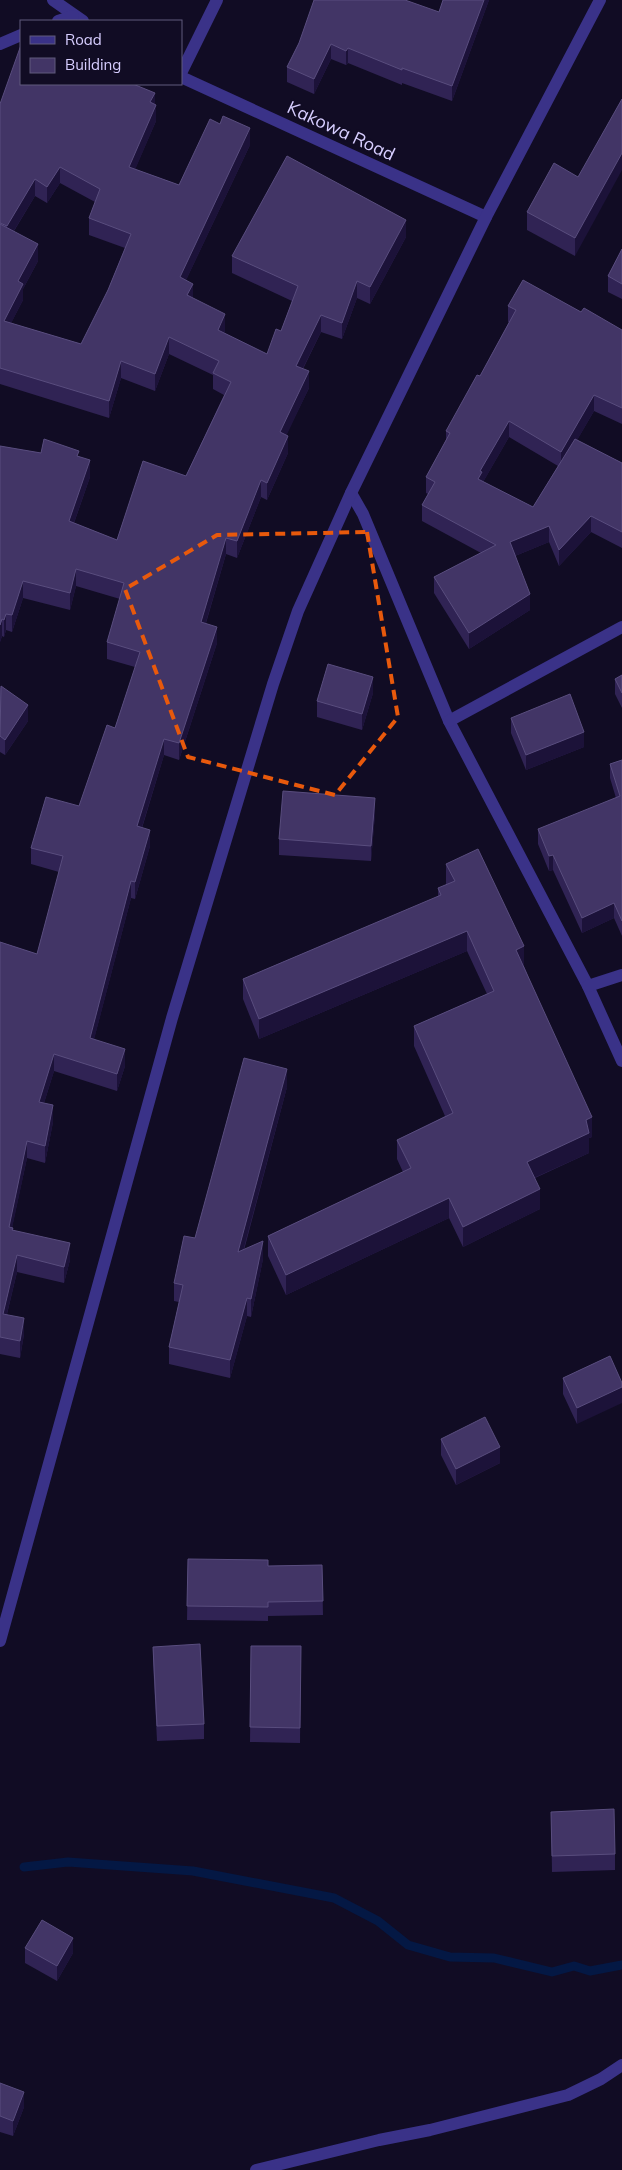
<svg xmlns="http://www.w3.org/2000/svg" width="622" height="2170" viewBox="0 0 622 2170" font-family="Mulish,sans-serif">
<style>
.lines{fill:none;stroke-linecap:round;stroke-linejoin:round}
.stream{stroke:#041844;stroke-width:9}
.minor{stroke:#3a3288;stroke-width:12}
.tertiary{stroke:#3a3288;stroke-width:12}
.wall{fill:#302354;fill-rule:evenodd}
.shaded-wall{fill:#1c1239}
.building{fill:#423566;stroke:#594d7e}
.marked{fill:none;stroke:#e8590c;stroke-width:4;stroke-dasharray:10 6;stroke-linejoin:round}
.labels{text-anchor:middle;stroke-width:4;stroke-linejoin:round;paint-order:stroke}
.street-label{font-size:18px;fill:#d7ceff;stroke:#110c24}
</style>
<rect width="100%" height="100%" fill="#110c24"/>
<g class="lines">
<path class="stream" d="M24,1867l44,-5 125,9 141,27 44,23 30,24 42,12 44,1 58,14 22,-6 16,5 32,-6"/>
<g class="minor">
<path d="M53,0l30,21"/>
<path d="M58,21l15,-5"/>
<path d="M0,44l21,-9"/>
<path d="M181,73l36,-73"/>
<path d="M181,77l305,140"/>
<path d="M351,493l12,21 86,207 139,265 34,75"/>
<path d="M449,721l173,-94"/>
<path d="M588,986l34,-11"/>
<path d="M256,2170l123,-30 51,-10 138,-35 33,-16 21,-14"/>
</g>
<path class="tertiary" d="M0,1641l172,-623 101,-334 25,-73 53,-118 135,-276 114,-217"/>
</g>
<g class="wall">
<path d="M443,0h46l-37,101 -50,-18v2l-54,-22 -2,2 -15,-6 -17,35 -27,-12v-15l12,-24 140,-31z"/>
<path d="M0,104h155l1,17 -21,48 44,16 71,-40 -64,135 7,18 32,33 -1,2 43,21 14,-23 11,-30 -60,-28v-17l174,-19 -36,67 -13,-6 -15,41 -21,-7 -18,37 6,19 -23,47 2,18 -21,47 -6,-3 -24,61 -11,-4 -20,69 11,20 -38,117 -15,-5 -22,73 8,18 -15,53 -4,-1 -37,141 31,27 -8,25 -63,-20 -10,32 9,19 -8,41 -18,-5 -15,69 1,3 57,30 -6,23 -47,-11 -10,42 17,20 -4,24 -20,-4v-412l37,12 22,-82 -28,-8v-16l48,-42 36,-78 20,-61 -28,-8v-17l13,-43 -44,-13 -6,24 -47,-12 -11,34 -6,-2 -2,7 -2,-1 -2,6v-196l41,7 38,3 11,21 -16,46 43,17 69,-64 38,-81 -11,-6v-14l-44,-21 -14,37 -34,-13 -12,40 -109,-34zM60,183l35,19 -6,16v17l36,13 -17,42 -27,54 -70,-21 12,-23v-11l15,-28 -24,-30 21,-35 12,7z"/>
<path d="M578,177l-3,79 -48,-26v-18z"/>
<path d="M622,249v50l-14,-7v-16z"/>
<path d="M508,306l73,6 41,18v94l-28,-13 -17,29 45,23v85l-31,-16 -32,34 -10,-24 -34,14 15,54 -61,39 -35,-56v-16l47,-24 -59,-32v-16l6,-11 -2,-1v-16l20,-37v-9l34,-55 29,-54h-1zM509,437l49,29 -25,41 -50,-25z"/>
<path d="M622,675v33l-7,-14v-15z"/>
<path d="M0,687l28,34 -23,34 -5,-3z"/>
<path d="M373,693l-11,37 -45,-13v-16z"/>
<path d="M511,718l73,29 -58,23 -15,-37z"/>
<path d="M622,760v176l-8,-18 -32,15 -29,-63 -4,1 -11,-27v-15l78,-31 -6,-20v-14z"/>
<path d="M375,814l-4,47 -92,-6v-16z"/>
<path d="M446,864l78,102 68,171 -3,1v15l-54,25 5,31 -77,38 -14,-29 -163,77 -18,-39v-20l135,-64 -6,-13v-19l48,-24 -31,-70v-20l73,-32 -20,-43 -208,88 -16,-40v-20l195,-82v-9l8,-3z"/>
<path d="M287,1087l-43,163 19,9 -12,58 -4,-1 -17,62 -61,-14v-17l10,-45 -5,-1v-18l21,-45z"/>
<path d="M610,1356l-33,68 -14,-30v-16z"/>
<path d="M441,1439l59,24 -44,22 -15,-30z"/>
<path d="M188,1559l80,7 54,-1 1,50 -55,1v5l-81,-1z"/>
<path d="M251,1646h50l-1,97 -50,-1z"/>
<path d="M153,1647l51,77v15l-47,2 -4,-79z"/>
<path d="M551,1812l64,42v16l-63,2z"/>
<path d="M25,1948l48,5 -16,28 -32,-18z"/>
<path d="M0,2083l24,24 -11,29 -13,-4z"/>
</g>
<g class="shaded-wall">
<path d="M484,0h5l-37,101v-15z"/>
<path d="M331,44v15l-17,35v-15z"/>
<path d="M348,48v15l-2,2v-14z"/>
<path d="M155,93v14l1,-2v16l-27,63v-17l21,-65z"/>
<path d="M250,128v17l-70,148v-16z"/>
<path d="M622,153v17l-47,86v-18z"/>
<path d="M60,167v16l-13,20v-16z"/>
<path d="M35,179v17l-28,46v-16z"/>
<path d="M406,220v17l-36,67v-17z"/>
<path d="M38,244v17l-15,28v11l-19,37v-16l14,-40z"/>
<path d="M357,281v17l-15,41v-16z"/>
<path d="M193,284v16l-6,-5z"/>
<path d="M225,314v17l-7,15v-16z"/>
<path d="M321,315v17l-25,50v-16z"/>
<path d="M169,337v17l-14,37v-17z"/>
<path d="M121,361v17l-12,40v-17z"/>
<path d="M309,371v17l-29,61v-17z"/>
<path d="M594,395v16l-33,57v-16z"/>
<path d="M509,421v16l-27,47 -4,-5 2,-8z"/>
<path d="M288,436v17l-21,47v-17z"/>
<path d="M90,460v17l-21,60v-16z"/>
<path d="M261,480v17l-24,61v-17z"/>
<path d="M591,516v16l-32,34v-16z"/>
<path d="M549,526v16l-39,16v-16z"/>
<path d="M226,538v16l-25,85v-17z"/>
<path d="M76,569v17l-6,24v-17z"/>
<path d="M23,581v17l-11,34v-17z"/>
<path d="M530,594v16l-61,39v-16z"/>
<path d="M6,614v16l-2,7v-17z"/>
<path d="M2,619v17l-2,6v-17z"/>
<path d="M217,627v16l-38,117v-17z"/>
<path d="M373,677v16l-11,37v-16z"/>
<path d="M28,705v16l-23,34v-15z"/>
<path d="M584,732v15l-58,23v-15z"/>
<path d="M164,739v16l-27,88v-17z"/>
<path d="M375,798v16l-4,47v-15z"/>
<path d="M150,830v16l-15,53v-17z"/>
<path d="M553,855v15l-4,1v-15z"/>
<path d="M131,881v17l-41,157v-17z"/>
<path d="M614,903v15l-32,15v-15z"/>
<path d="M467,931v20l-208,88v-20z"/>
<path d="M524,946v20l-8,4v-20z"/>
<path d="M125,1049v17l-8,25v-17z"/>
<path d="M54,1054v17l-15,48v-17z"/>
<path d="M287,1069v18l-49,183v-18z"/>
<path d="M53,1105v17l-8,41v-17z"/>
<path d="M592,1117v20l-3,1v15l-62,28v-19l59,-42z"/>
<path d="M27,1141v17l-18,85v-16z"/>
<path d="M540,1189v20l-77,38v-20z"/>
<path d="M449,1198v20l-163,77v-20z"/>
<path d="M263,1241v18l-12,58v-18z"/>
<path d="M70,1243v17l-6,23v-16z"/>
<path d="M17,1255v17l-14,58v-16z"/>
<path d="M247,1298v18l-17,62v-18z"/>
<path d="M24,1318v16l-4,24v-17z"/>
<path d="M622,1387v16l-45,21v-16z"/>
<path d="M500,1447v16l-44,22v-16z"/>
<path d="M73,1938v15l-16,28v-15z"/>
<path d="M24,2092v15l-11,29v-15z"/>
</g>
<g class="building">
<path d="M314,0h91l34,12 4,-12h41l-32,86 -50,-18v2l-54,-22 -2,3 -15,-7 -17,35 -27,-12 12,-24z"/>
<path d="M21,45v39h112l22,9 -5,9 6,3 -27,62 50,18 31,-66 10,5 3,-8 27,12 -70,149 13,7 -6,11 38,19 -7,16 49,24 9,-25 5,2 17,-45 -66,-30 55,-100 119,64 -36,67 -13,-6 -15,42 -21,-8 -25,51 13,5 -29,61 8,4 -21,47 -6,-3 -24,61 -11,-3 -25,84 16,5 -38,116 -15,-4 -27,87 13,4 -15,52 -4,-1 -41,157 35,11 -8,25 -63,-20 -15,48 14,3 -8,41 -18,-5 -18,86 4,1 -1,2 58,13 -6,24 -47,-12 -14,59 21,4 -4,23 -20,-4v-395l37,12 26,-98 -32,-8 15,-51 33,9 28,-81 8,3 25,-76 -33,-10 17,-59 -48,-14 -6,24 -47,-12 -11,34 -6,-1 -2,6 -2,-1 -2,6v-179l41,7 3,-14 35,12 -2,5 13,4 -21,61 48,19 26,-79 43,15 45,-94 -18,-9 6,-12 -50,-24 -14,37 -34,-13 -12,40 -109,-33v-144l38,20 -20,37 5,3 -19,37 77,23 27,-54 23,-56 -42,-16 11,-29 -40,-22 -13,20 -12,-8 -28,47 -7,-3v-119z"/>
<path d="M622,99v54l-47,85 -48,-26 27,-49 24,14z"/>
<path d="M622,249v35l-14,-8z"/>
<path d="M523,280l58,32 3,-4 38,22v78l-28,-13 -33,57 -52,-31 -29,50 2,1 -4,7 55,28 42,-68 47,24v69l-31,-16 -32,34 -10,-24 -39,16 20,52 -61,39 -35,-56 62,-32 -74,-40 13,-23 -9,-5 24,-44 -4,-2 31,-56 3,1 36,-66 -8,-4z"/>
<path d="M328,664l45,13 -11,37 -45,-13z"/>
<path d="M622,675v18l-7,-14z"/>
<path d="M1,686l27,19 -23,35 -5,-4z"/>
<path d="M570,694l14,38 -58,23 -15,-37z"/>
<path d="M622,760v161l-8,-18 -32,15 -29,-63 -4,1 -11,-27 82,-33 -10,-32z"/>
<path d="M283,791l92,7 -4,48 -92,-7z"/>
<path d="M478,849l46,97 -8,4 76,167 -6,3 3,13 -62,29 13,27 -77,38 -14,-29 -163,77 -18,-39 143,-68 -14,-28 56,-27 -39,-87 80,-35 -27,-60 -208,88 -16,-40 198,-84 -3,-7 17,-7 -9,-17z"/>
<path d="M244,1058l43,11 -49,183 25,-11 -12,58 -4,-1 -17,62 -61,-13 14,-62 -9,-2 10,-47 11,2z"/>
<path d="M610,1356l12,27v4l-45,21 -14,-30z"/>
<path d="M485,1417l15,30 -44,22 -15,-30z"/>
<path d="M188,1559l80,1v6l54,-1 1,36 -55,1v5l-81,-1z"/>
<path d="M200,1644l4,80 -47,2 -4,-79z"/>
<path d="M251,1646h50l-1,82 -50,-1z"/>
<path d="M614,1809l1,45 -63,2 -1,-44z"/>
<path d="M42,1920l31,18 -16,28 -32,-18z"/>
<path d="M0,2083l24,9 -11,29 -13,-5z"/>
</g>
<path class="marked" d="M367,532l31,185 -63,78 -147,-38 -63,-168 92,-54z"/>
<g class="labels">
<g class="street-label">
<text transform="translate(341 131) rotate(25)" y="6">Kakowa Road</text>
</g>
</g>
<rect x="20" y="20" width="162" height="65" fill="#110c24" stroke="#605a7c"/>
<rect x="30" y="36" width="25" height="8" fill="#3a3288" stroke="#605a7c"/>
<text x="65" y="45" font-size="15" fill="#d7ceff">Road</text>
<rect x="30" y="58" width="25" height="15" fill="#423566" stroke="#605a7c"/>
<text x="65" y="70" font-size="15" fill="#d7ceff">Building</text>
</svg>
